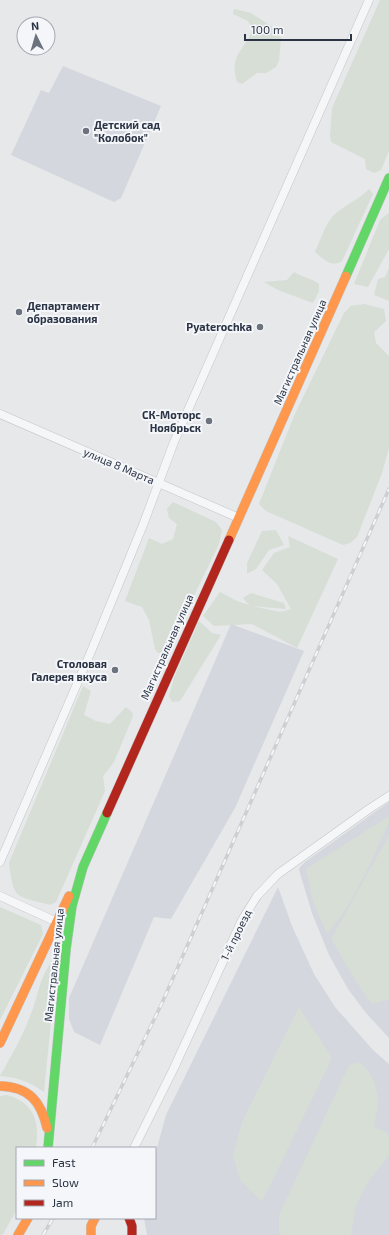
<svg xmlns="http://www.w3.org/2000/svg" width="389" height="1235" viewBox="0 0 389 1235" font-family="'Exo 2',sans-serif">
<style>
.built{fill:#d4d7dd}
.green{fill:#d6ded6}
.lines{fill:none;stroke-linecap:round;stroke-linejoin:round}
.street-casing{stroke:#c4c6c8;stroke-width:9}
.fast-casing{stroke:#c4c6c8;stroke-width:10}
.slow-casing{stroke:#c4c6c8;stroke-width:10}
.jam-casing{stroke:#c4c6c8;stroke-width:10}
.street{stroke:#f5f6f7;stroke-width:8}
.fast{stroke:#63d668;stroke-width:9}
.slow{stroke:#ff974d;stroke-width:9}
.jam{stroke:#b3261e;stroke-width:9}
.rail-casing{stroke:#cecfd2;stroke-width:3.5}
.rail{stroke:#f4f6f9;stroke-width:2;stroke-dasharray:6;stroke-linecap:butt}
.poi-dot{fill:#6c737f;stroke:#f4f6f9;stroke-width:1.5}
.labels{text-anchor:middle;stroke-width:4;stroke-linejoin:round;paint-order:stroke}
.poi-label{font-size:11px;font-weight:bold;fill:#2b3445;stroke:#f4f6f9;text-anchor:end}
.street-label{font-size:11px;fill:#2b3445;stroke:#f4f6f9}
</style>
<rect width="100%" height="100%" fill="#e6e8ea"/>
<g class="built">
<path d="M63,66l98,40 -40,92 -7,4 -103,-47 30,-65 8,3z"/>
<path d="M231,624l73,27 -69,157 -64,111 -17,-2 -54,128 -26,-13 -5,-13v-21z"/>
<path d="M389,802v236l-23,-25 -18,-24 -19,-34 -17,-42 -13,-43 1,-3 5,-5z"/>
<path d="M278,887l14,39 22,48 21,33 38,43 16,14v171h-242l-3,-17h11v-63l11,-40z"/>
</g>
<g class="green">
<path d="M380,0h9v151l-8,19 -7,3 -8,-4 -1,-10 -34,-17 -1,-6 2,-28z"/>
<path d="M234,9l17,4 26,17 4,8 -2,23 -3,6 -10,6h-9l-15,11 -5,-2c-8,-28 7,-30 16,-53l-5,-8 -15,-7z"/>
<path d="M369,189l4,5 -31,67c-11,7 -18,-2 -27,-9 5,-11 10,-27 18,-36 11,-11 26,-16 36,-27z"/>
<path d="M389,213v36l-21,38 -14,-3 26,-64z"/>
<path d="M389,268v33l-15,-6 4,-16 7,-2z"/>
<path d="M294,272c8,5 17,6 25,12v7l-6,12 -35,-13 -14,-8 23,-2z"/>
<path d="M364,304l20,5 2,12 -12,11 2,11 13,13v92l-7,25 -25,64 -7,6 -7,2 -77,-34 -7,-7 35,-88 50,-103 7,-7z"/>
<path d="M173,502l43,20 6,8 -3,14 -53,109h-8l-3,-4 -6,-29 -7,-13 -17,-6 24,-63 13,6 11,-5 4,-15 -8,-6 -2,-9z"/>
<path d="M276,530l8,15 -15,5 -13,19 -9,5v-11l15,-32z"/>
<path d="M288,536l50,23 -41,89 -45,-24 -38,2 -11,-10 17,-24 17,9 12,4 -6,-7 8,-5 33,10 2,6 -35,-3 29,6 11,-3 -14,-25 -15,-14 12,-17 16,-6z"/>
<path d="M199,621l13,12 9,2 -41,66 -8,1 -3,-6 5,-18z"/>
<path d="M83,686l8,5 -7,24 12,6 14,3 16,-17 6,5 1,4 -19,46 -11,14 2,15 -49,111 -6,3c-35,-10 -36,-4 -41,-42z"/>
<path d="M389,816v7c-18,38 -34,79 -62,111l-14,-32 -7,-33z"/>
<path d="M389,835v165l-17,4 -15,-21 -26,-44z"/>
<path d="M0,907l41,18 2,9 -43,86z"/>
<path d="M50,964h3l3,7 -12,121c-14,-10 -27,-15 -44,-16 12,-21 24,-42 32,-65 6,-16 8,-33 18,-47z"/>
<path d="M299,1007l33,51 -70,144 -22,-22 -7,-25 9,-33z"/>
<path d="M358,1062c13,6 20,26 20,40 0,8 -3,17 -4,25l12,5 3,5v18l-22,28 -11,23 -5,29h-70l-2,-3v-17l70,-150z"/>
<path d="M7,1095c27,8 33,26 29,53h-19v61l-14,25 -3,1v-139z"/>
</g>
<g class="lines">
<defs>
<g id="street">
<path d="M0,414l239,104"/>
<path d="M0,862l90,-208 53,-129 31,-83 195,-442"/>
<path d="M0,896l57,26"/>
<path d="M134,1148l39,-78 69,-150 15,-24 21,-22 91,-65 20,-13"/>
</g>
<g id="fast">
<path d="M346,276l43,-98"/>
<path d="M48,1148l18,-199 6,-43 11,-39 24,-54"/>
</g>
<g id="slow">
<path d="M229,540l117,-264"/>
<path d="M0,1043l69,-147"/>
<path d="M0,1086c29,1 41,15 47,42"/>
<path d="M18,1235l10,-17"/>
<path d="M91,1235v-9l4,-8"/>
</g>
<g id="jam">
<path d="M107,813l122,-273"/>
<path d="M129,1218l3,8v9"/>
</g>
</defs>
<use href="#street" class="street-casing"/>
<use href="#fast" class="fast-casing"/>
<use href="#slow" class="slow-casing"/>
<use href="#jam" class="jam-casing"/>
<use href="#street" class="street"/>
<use href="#fast" class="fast"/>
<use href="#slow" class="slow"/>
<use href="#jam" class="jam"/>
<defs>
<g id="rail">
<path d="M92,1148l70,-145 227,-514"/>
<path d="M43,1235l10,-17"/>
</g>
</defs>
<use href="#rail" class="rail-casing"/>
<use href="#rail" class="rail"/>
</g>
<g class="poi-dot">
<circle cx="86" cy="131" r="4"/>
<circle cx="19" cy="312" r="4"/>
<circle cx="260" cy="327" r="4"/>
<circle cx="209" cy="421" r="4"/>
<circle cx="115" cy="670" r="4"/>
</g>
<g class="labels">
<g class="poi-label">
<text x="94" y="129" text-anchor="start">Детский сад<tspan x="94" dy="13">"Колобок"</tspan></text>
<text x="27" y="310" text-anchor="start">Департамент<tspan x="27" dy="13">образования</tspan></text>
<text x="252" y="331">Pyaterochka</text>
<text x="201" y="419">СК-Моторс<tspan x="201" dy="13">Ноябрьск</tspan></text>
<text x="107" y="668">Столовая<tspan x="107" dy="13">Галерея вкуса</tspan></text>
</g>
<g class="street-label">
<text transform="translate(300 352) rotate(-66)" y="4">Магистральная улица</text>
<text transform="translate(119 466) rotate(23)" y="4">улица 8 Марта</text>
<text transform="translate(167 647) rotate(-66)" y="4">Магистральная улица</text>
<text transform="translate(236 935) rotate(-64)" y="4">1-й проезд</text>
<text transform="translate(54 965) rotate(-84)" y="4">Магистральная улица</text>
</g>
</g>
<rect x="16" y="1147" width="140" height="72" fill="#f4f6f9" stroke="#a4a8b1"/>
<rect x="24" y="1160" width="20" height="6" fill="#63d668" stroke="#a4a8b1"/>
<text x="52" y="1167" font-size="12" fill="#2b3445">Fast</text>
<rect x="24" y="1180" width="20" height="6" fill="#ff974d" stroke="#a4a8b1"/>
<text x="52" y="1187" font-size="12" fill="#2b3445">Slow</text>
<rect x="24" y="1200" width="20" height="6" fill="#b3261e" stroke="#a4a8b1"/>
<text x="52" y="1207" font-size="12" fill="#2b3445">Jam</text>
<g transform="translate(36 36) rotate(355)"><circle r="19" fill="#f4f6f9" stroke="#a4a8b1"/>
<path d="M0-3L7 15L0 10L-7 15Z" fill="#6c737f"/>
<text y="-6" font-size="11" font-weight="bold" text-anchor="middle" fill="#2b3445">N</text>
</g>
<path d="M245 34v6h106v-6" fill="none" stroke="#2b3445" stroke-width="2"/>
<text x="251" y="34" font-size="12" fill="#2b3445" stroke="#f4f6f9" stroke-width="3" paint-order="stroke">100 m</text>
</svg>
